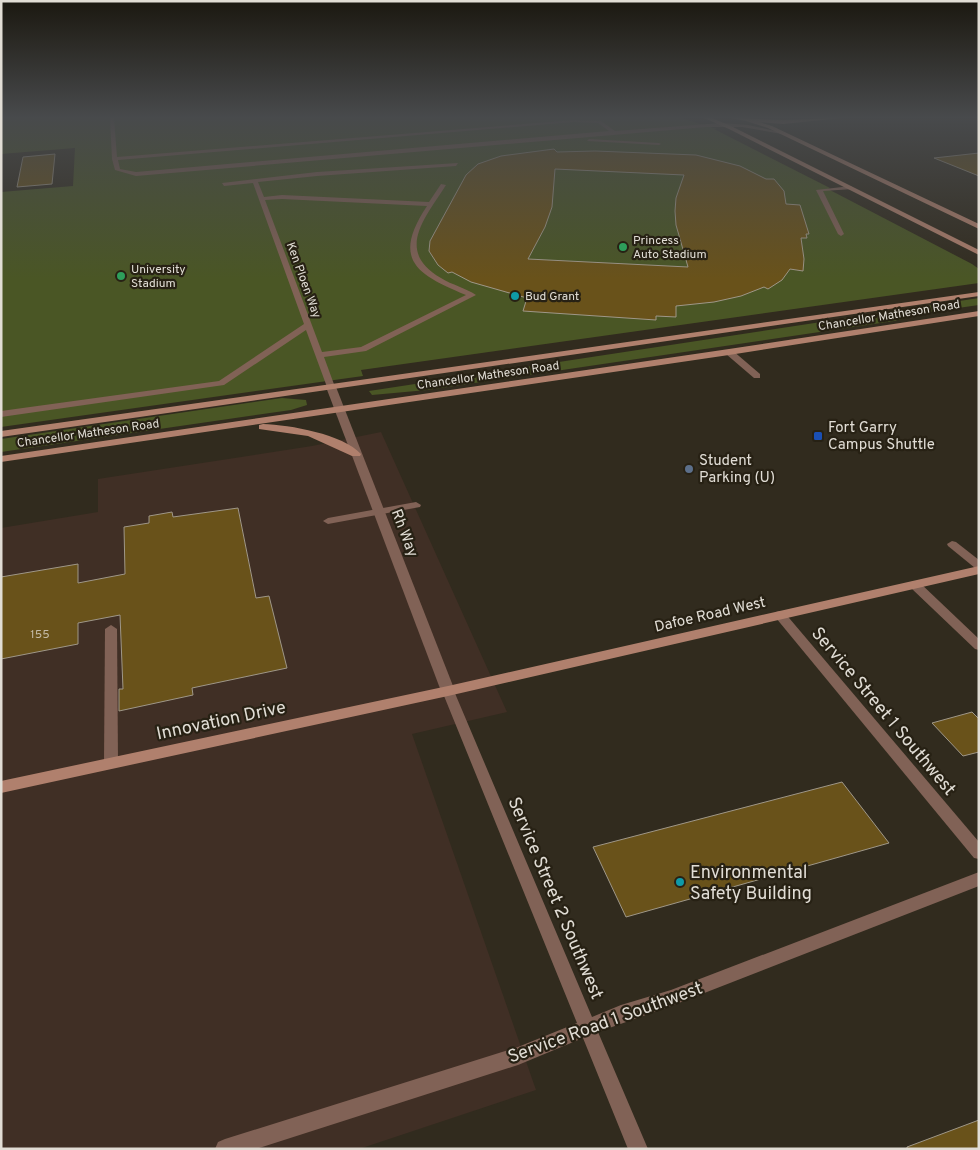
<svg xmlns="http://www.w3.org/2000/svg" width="980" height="1150" viewBox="0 0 980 1150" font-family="Overpass,sans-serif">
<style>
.commercial{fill:#402f25}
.green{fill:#4a5625}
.building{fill:#69521a;stroke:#9f9788;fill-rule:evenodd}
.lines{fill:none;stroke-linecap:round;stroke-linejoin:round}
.lane{fill:#816256;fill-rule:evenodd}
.street{fill:#816256;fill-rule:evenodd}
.secondary{fill:#b0806d;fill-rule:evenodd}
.leisure-dot{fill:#2e9e5b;stroke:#272114;stroke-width:2}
.culture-dot{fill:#0f9aa8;stroke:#272114;stroke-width:2}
.transit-dot{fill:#1a4fb4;stroke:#272114;stroke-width:2}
.service-dot{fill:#5c6f8a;stroke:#272114;stroke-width:2}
.labels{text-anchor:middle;stroke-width:4.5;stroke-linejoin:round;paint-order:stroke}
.far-poi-label{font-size:12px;fill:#e1ddd5;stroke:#272114;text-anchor:start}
.far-street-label{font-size:12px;fill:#e1ddd5;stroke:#272114}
.number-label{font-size:12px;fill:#c3baa6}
.poi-label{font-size:15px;fill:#e1ddd5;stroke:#272114;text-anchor:start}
.street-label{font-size:15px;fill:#e1ddd5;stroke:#272114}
.near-street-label{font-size:18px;fill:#e1ddd5;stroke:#272114}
.near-poi-label{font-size:18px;fill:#e1ddd5;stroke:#272114;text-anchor:start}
</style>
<rect width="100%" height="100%" fill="#312b1e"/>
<path class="commercial" d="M381,432l126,280 -95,22 124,356 -177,59h-358v-621l97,-16v-33l214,-33z"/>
<g class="green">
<path d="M1,118h680l36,11h-3l116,59 -2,1 144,75 7,5v14l-618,87 2,6 -362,51v-235l72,-6 2,-38 -74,6z"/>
<path d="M979,298v7l-49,7 -36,9 -467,69 -55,5 -3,-4z"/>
<path d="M282,398l24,2 1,5 -16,5 -290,42v-13z"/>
</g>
<g class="building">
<path d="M554,149l3,3 38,-1 101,4 44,11 26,13h8l10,12 2,13 14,1 9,29h-3l1,4h-6l3,21 -1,12 -13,-2 -8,11 -14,9 -4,-2 -23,9 -27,6 -38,4v11l-20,-1v4l-133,-9 4,-13 -56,-16 -19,-10 -4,1 -10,-8 -9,-14 1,-10 36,-66 12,-11 23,-8zM555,169l129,6 -8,23 -1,13 1,14 12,42 -160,-8 17,-32 7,-20z"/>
<path d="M979,153v23l-45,-18z"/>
<path d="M55,154l-3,30 -35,3 6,-30z"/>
<path d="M238,508l18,90 13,-2 18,72 -95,20 1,7 -74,16v-22h4l-3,-74 -42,8v21l-77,15v-82l77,-13v19l47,-9 -1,-47 25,-4v-7l23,-4 1,5z"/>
<path d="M972,712l7,7v33l-16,4 -31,-33z"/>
<path d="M842,782l47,61 -263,74 -33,-70z"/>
<path d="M979,1120v29h-72v-2z"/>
</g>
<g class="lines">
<g class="lane">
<path d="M110,118h4l3,39 457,-37 27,1 14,10 106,-8 27,2 36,8 -2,1 -40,-7h-36l-570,49 -21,-6 -3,-11zM574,122l24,1 11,8 -473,41 -16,-3 -2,-9z"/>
<path d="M589,139l70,4 2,1 -2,1 -72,-4z"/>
<path d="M458,163l-2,3 -139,10 -59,6 6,15 18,-2 147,7 12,-18 5,1c-20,32 -52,66 -5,93 11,7 25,10 35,17l-110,56 -42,6 11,30 -1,2h-6l-1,-2 -21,-57 -82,55 -223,32v-6l218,-30 85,-57 -51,-141 -29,3 -2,-3 95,-11zM282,199l145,7c-35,53 -12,68 39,89l-105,52 -39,5 -57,-152z"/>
<path d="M851,186l2,3 -30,2 21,43 -3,2 -3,-2 -22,-44z"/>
<path d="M726,350h6l28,24v4h-6l-28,-24z"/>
<path d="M416,502l5,3 -1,2 -92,17 -5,-3 5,-3z"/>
<path d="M952,541l4,1 23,18v9l-4,-1 -27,-22 -1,-2z"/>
<path d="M915,581l4,1 60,57v11l-4,-1 -64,-61 -2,-3 2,-3z"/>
<path d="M780,611l4,1 195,230v17l-5,-1 -198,-240 -2,-3 2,-3z"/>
<path d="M111,625l6,4 1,134 -2,4 -5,1 -5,-1 -2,-4 1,-134z"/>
<path d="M448,686l5,2 1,3 138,326 29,-12 50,-15 308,-118v14l-308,120 -73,26 50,117h-20l-45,-111 -65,27 -262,84h-41l3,-7 7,-3 293,-92 59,-24 -135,-332 1,-3z"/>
</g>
<path class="street" d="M331,384l5,3 119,304 -2,4h-10l-2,-4 -115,-304z"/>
<g class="secondary">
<path d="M704,118h8l21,9 246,123v5l-250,-126z"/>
<path d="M731,118l52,2 59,-2 -59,6 -24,-2 13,4 207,98v5l-211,-101 -22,-7z"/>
<path d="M979,292v4l-978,141v-6z"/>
<path d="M979,311v5l-250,39 -728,107v-6l728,-107z"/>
<path d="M263,424c27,1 80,10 98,30l-1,2h-8l-44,-20 -49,-7v-4z"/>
<path d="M979,566v8l-531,122 -447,97v-12l447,-95z"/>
</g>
</g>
<linearGradient id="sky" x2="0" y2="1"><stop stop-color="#1b1810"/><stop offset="0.42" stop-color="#484a4c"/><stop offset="1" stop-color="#484a4c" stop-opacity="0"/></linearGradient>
<rect width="980" height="279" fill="url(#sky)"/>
<g class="leisure-dot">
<circle cx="623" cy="247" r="5"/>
<circle cx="121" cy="276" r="5"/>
</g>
<g class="culture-dot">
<circle cx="515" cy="296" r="5"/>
<circle cx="680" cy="882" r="5"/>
</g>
<rect class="transit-dot" x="813" y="431" width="10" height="10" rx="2.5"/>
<circle class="service-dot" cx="689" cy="469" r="5"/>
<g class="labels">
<g class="far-poi-label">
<text x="633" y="244">Princess<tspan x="633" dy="14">Auto Stadium</tspan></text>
<text x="131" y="273">University<tspan x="131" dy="14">Stadium</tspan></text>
<text x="525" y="300">Bud Grant</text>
</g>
<g class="far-street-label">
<text transform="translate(304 280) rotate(70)" y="4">Ken Ploen Way</text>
<text transform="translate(889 315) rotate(-9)" y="4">Chancellor Matheson Road</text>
<text transform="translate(488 375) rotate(-8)" y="4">Chancellor Matheson Road</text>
<text transform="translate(88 433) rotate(-8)" y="4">Chancellor Matheson Road</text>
</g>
<g class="number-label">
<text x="40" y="638">155</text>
</g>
<g class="poi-label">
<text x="828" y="432">Fort Garry<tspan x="828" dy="17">Campus Shuttle</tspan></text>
<text x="699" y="465">Student<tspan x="699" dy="17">Parking (U)</tspan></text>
</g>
<g class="street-label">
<text transform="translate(405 533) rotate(69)" y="5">Rh Way</text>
<text transform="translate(710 614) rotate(-13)" y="5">Dafoe Road West</text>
</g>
<g class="near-street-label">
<text transform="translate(884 711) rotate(50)" y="6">Service Street 1 Southwest</text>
<text transform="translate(221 720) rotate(-12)" y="6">Innovation Drive</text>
<text transform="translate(556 898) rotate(67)" y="6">Service Street 2 Southwest</text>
<text transform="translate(605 1022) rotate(-20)" y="6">Service Road 1 Southwest</text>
</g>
<g class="near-poi-label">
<text x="690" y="878">Environmental<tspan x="690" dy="21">Safety Building</tspan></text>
</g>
</g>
<rect width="980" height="1150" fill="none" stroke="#e1ddd5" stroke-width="5"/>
</svg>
